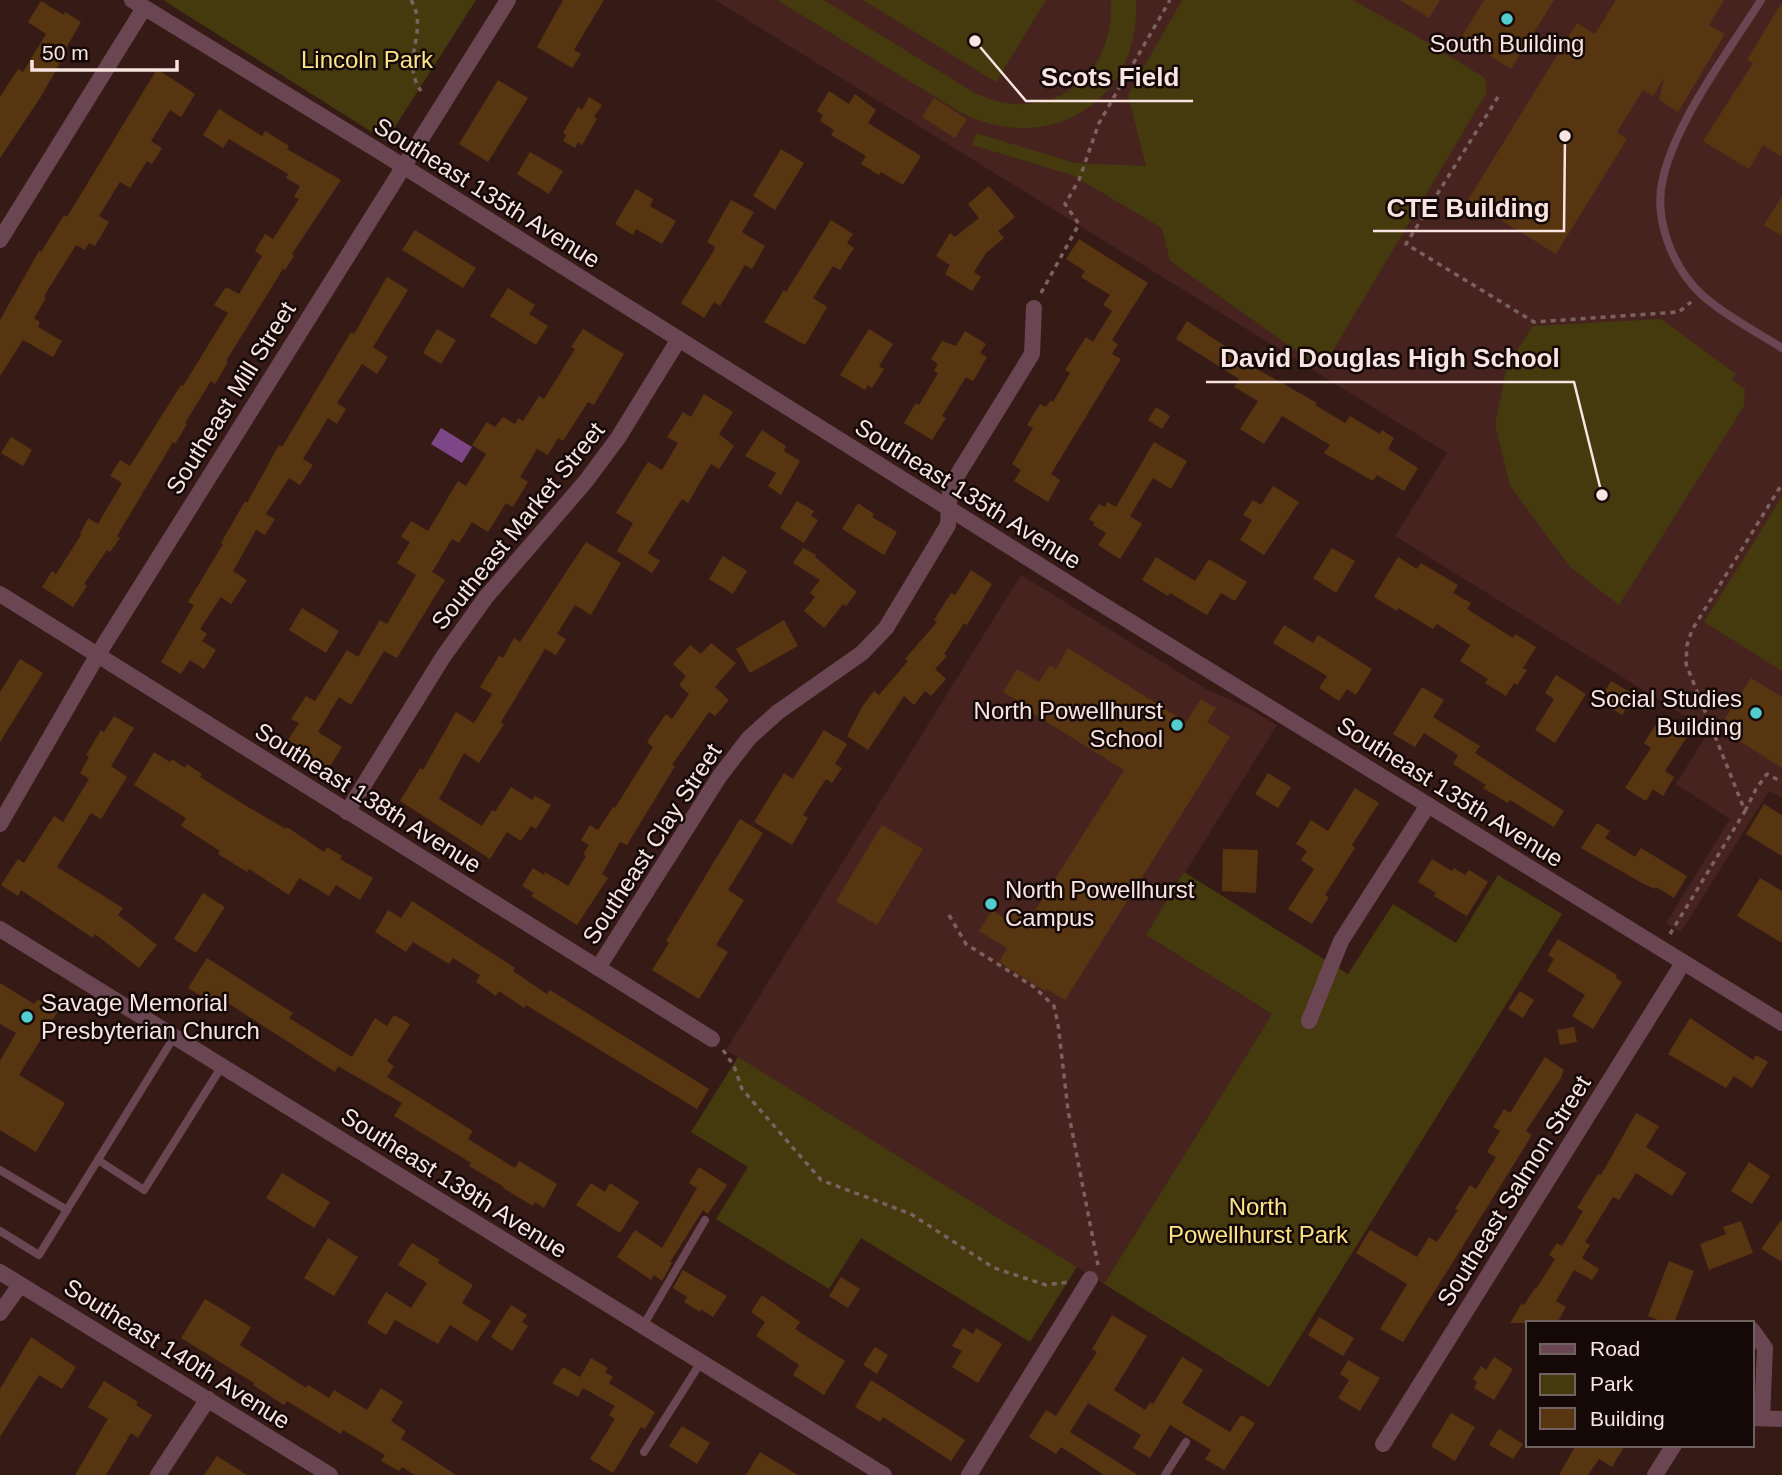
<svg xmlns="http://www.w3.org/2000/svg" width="1782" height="1475" viewBox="0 0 1782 1475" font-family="Arial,sans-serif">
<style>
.built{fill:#46231f}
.green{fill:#443a0d}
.water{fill:#7d4686}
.building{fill:#583511}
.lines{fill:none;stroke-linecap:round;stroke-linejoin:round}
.path{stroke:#7b625e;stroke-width:3.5;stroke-dasharray:5 5;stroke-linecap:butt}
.lane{stroke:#6a4653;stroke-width:8}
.street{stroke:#6a4653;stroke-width:16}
.poi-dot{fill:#52cdce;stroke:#150907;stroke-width:2.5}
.labels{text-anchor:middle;stroke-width:5;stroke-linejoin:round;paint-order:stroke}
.poi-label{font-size:24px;fill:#f8e4e1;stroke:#150907;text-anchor:end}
.park-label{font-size:24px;fill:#fce486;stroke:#150907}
.street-label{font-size:24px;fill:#f8e4e1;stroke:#150907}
.leader{fill:none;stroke:#f8e4e1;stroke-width:2.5}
.callout-dot{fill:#f8e4e1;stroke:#150907;stroke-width:2.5}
.callout-label{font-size:26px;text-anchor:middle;font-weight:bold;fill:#f8e4e1;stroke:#150907;stroke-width:5;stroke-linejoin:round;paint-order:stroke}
</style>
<rect width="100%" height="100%" fill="#361a16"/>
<g class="built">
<path d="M715,0h1067v798l-13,-7 -88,141 -15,-9 64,-104 -54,-35 33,-53 -314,-195 52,-83z"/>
<path d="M1021,575l185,114 40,18 31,18 -131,210 126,79 -168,270 -378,-234z"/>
</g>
<g class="green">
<path d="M163,0h313l-90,141z"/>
<path d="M777,0h47l149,92c73,36 142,-12 138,-92h25c5,101 -87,158 -176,112z"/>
<path d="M863,0h183l-50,82z"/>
<path d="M1182,0h171l62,35 70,43 2,14 -165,277 -152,-108 -8,-33 -90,-53 -100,-30 4,-12 99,30 71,3 -18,-71z"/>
<path d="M1661,319l75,55 -4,5 13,10 -1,17 -125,199 -49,-38 -60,-81 -15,-62 12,-58 26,-40z"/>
<path d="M1782,497v174l-78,-49z"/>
<path d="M1184,872l164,102 45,-70 63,39 42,-68 64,39 -293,473 -165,-103 168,-270 -126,-79z"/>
<path d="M738,1057l339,210 -47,75 -169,-104 -32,51 -113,-70 32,-52 -57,-35z"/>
</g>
<path class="water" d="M441,428l31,19 -10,16 -31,-19z"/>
<g class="building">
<path d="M563,0h41l-30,50 7,4 -9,14 -35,-21z"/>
<path d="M1400,0h40l-11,18z"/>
<path d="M1484,0h70l-43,69 -50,-31z"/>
<path d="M1616,0h108l-15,25 16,9 -47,78 -19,-12 5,-22 -11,18 -10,-6 -26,42 10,7 -71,115 -88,-54 109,-177 18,11z"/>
<path d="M41,1l23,14 1,-3 16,10 -20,35 2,1 -23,40 -40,60v-61l18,-28 5,3 23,-38 -18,-12z"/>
<path d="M1782,2v155l-19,-12 -14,24 -46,-28 50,-78 -6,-3z"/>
<path d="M157,69l38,25 -14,23 -11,-7 -19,31 11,7 -10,16 -5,-3 -17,27 -10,-6 -21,34 10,6 -14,24 -6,-3 -4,7 -9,-5 -32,51 2,2 -12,20 6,4 -2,5 24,14 -9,16 -30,-17 -23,36v-56l39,-69 2,1 23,-37 3,2z"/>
<path d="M498,80l30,18 -40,64 -29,-18z"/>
<path d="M829,91l20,13 6,-10 21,16 -8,13 53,33 -18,29 -22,-13 -2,3 -18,-11 5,-8 -35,-21 3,-5 -14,-9 3,-6 -6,-4z"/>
<path d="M589,97l13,8 -8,12 3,2 -15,26 -4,-3 -3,6 -12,-7 3,-6 -3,-2 15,-26 4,3z"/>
<path d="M934,98l33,21 -12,19 -33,-21z"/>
<path d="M219,109l43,27 3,-5 24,15 -2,3 54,31 -49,74 2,2 -9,14 -2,-1 -57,92 2,1 -13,22 -4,-3 -26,42 2,1 -12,20 -2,-2 -56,94 3,2 -10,14 -3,-2 -23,34 3,2 -14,21 -31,-20 10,-16 4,3 25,-39 -1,-1 8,-16 10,6 24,-41 -12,-7 10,-16 10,6 51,-81 2,1 45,-73 -14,-8 12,-18 13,7 23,-38 -7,-5 10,-17 8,5 26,-40 -5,-2 6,-11 -14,-8 2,-4 -59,-35 -6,9 -20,-13z"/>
<path d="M781,149l23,14 -29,47 -22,-14z"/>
<path d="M530,152l33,19 -14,23 -32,-20z"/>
<path d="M989,186l26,31 -17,14 6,7 -18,15 -12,19 7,5 -9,14 -27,-17 5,-9 -14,-9 14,-23 5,4 24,-19 -11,-14z"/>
<path d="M636,189l17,10 -3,7 26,15 -14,23 -26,-15 -3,6 -18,-11z"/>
<path d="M1782,196v40l-18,-11z"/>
<path d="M731,200l23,12 -12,20 23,14 -13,23 -7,-4 -25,41 -6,-4 -10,16 -23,-15 33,-53 1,-3 -8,-5z"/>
<path d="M831,220l22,14 -6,9 7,5 -14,22 -7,-4 -20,32 14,9 -22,38 -41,-23 20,-32 2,2z"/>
<path d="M415,230l61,38 -13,20 -61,-38z"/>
<path d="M1079,239l69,44 -36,57 6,4 -6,10 9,5 -70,115 9,6 -12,22 -34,-21 7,-11 -9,-6 21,-36 -6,-3 13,-21 6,3 5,-7 2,2 17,-29 -5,-3 21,-33 7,5 19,-31 -9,-6 7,-10 -29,-18 4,-6 -19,-12z"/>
<path d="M387,277l21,13 -35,57 15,10 -11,17 -15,-10 -25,39 9,6 -9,15 -9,-6 -25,41 10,6 -13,20 -11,-7 -23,36 9,5 -10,16 -9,-5 -23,41 14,9 -16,24 -10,-7 -21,32 7,5 -5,7 14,9 -12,19 -14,-9 -9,14 -20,-12 33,-57 -6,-3 35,-58 -2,-1 24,-42 2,2 32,-58 3,2 69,-115 3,2z"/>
<path d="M508,288l27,17 -6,9 19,12 -12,19 -46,-29z"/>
<path d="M1187,321l50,33 -1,3 81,46 -2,2 30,18 5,-7 30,18 2,-4 12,8 -6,11 30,19 -14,23 -27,-16 -4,6 -49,-28 6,-8 -48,-29 -18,28 -24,-15 18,-28 -24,-14 5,-8 -63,-40z"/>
<path d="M437,329l19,11 -15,24 -18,-11z"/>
<path d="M583,329l41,25 -30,51 -6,-3 -25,39 -5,-3 -10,17 -11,-6 -17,28 8,5 -15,25 -7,-4 -18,29 -16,-10 -13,21 -7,-4 -20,33 13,8 -48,78 -13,-7 -33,54 -12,-8 -21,35 24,15 -18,29 -22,-14 7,-9 -21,-13 11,-17 -8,-4 15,-23 9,5 32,-51 11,7 22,-37 7,4 29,-49 -19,-12 13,-21 -9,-5 10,-16 17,10 30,-50 8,5 20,-32 -14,-9 15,-23 8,5 8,-10 12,7 3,-6 5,3 16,-25 5,3 31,-50 -4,-2z"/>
<path d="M869,329l24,15 -14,22 5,3 -12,19 -4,-3 -3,5 -25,-15z"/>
<path d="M965,331l21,13 -6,9 7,4 -14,24 -7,-4 -24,39 4,2 -14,22 -28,-17 12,-20 3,2 19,-32 -4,-2 4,-7 -7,-5 11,-18 14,5z"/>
<path d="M704,394l29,18 -14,22 15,12 -15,23 -8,-5 -23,39 -6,-4 -4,6 -30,48 12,8 -8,12 -35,-22 16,-28 -17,-10 32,-51 14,8 16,-27 -11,-6 16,-25 8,5z"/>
<path d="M1156,407l14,9 -8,13 -14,-9z"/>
<path d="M762,430l24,16 -2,5 16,10 -19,34 -13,-9 8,-13 -31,-17z"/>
<path d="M11,437l21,13 -9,16 -22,-13z"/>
<path d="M1154,442l33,19 -16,28 -18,-11 -23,38 12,8 -22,35 -22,-14 8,-12 -13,-8 2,-2 -6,-4 10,-15 6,3 2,-5 9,5z"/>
<path d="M1273,486l26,16 -35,53 -24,-15 12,-20 -9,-5 10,-15 8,5z"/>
<path d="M797,501l17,10 -3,5 7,4 -14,23 -24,-15z"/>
<path d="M858,503l16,11 -2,3 25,15 -13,23 -42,-26z"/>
<path d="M586,542l35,21 -30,52 -16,-10 -18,29 9,5 -10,16 -11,-6 -44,73 3,2 -25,39 -15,-10 -25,46 43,27 10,-16 3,2 16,-25 21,13 3,-4 16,9 -15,24 -5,-3 -10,15 -14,-9 -17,27 -90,-58 20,-33 3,2 33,-58 18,11 18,-29 -12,-7 19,-31 4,2 11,-20 6,4z"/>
<path d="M803,548l13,7 -1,2 42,35 -11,14 -3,-2 -19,24 -20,-17 11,-14 -5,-4 10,-13 -27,-17z"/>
<path d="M1332,548l23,13 -19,32 -23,-15z"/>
<path d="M723,556l24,15 -14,23 -24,-15z"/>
<path d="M1156,557l39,24 14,-22 38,23 -12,19 -14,-8 -14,22 -37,-22 -2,3 -26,-16z"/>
<path d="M1398,557l19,12 4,-6 37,22 -5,8 18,10 -4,6 46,29 2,-4 21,13 -13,21 4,2 -10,15 -3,-2 -8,13 -21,-13 3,-4 -28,-18 10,-16 -33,-21 -4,5 -35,-21 -1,3 -23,-14z"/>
<path d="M971,570l21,14 -25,41 -3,-2 -20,31 3,2 -12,13 11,10 -15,17 -6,-5 -11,14 -10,-9 -36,54 -21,-14 15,-29 12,-16 5,4 29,-34 -3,-2 32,-37 -3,-2 17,-27 4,2z"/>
<path d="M302,608l37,23 -13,22 -37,-23z"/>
<path d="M784,620l14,26 -48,27 -14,-24z"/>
<path d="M1284,625l29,18 5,-8 54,34 -16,26 -9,-6 -8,12 -20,-13 8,-12 -54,-33z"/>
<path d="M711,643l25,20 -21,24 14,13 -14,16 -6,-4 -37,53 3,1 -48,79 -7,-3 -18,32 6,4 -31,47 -46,-29 3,-3 -12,-7 11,-18 11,7 1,-3 23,14 18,-30 -3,-2 6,-9 -8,-5 9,-15 8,5 15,-23 2,1 38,-61 -6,-5 19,-28 6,5 17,-25 -10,-9 7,-9 -13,-12 17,-19 11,9z"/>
<path d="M1068,648l118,74 15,-23 15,9 -9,14 23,15 -165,263 -19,-11 -1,2 -46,-29 8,-14 -28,-17 13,-21 12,8 8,-13 19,12 93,-147 -95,-59 2,-2 -28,-17 14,-23 22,13 11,-17 6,4z"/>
<path d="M20,659l23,14 -43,69v-50z"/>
<path d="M1556,675l30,19 -31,49 -20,-13 19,-31 -9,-6z"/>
<path d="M1751,678l31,19v71l-63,-40z"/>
<path d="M1611,681l24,14 -13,20 -23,-14z"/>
<path d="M1422,687l22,13 -11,17 47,29 -5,7 89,58 -10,16 -44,-27 -2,3 -25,-15 3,-3 -33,-21 5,-9 -34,-22 -9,14 -22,-13z"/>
<path d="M1662,715l28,17 -25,39 9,6 -11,19 -10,-7 -7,12 -21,-13 26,-40 -7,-5z"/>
<path d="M114,716l20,12 -23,38 16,11 -26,42 -10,-6 -34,54 66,41 -5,7 39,30 -18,23 -44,-34 -2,4 -72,-48 -3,6 -17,-11 17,-26 6,4 30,-47 9,6 26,-43 -9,-6 9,-16 -3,-2 15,-25 3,2z"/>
<path d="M824,730l23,14 -12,20 7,4 -10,15 -6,-4 -23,36 5,3 -16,27 -38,-23 30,-49 9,6z"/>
<path d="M154,752l16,10 2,-3 13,9 2,-4 15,10 -2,3 48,30 38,22 1,-2 37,25 3,-5 15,9 -2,3 33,19 -13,22 -24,-15 -7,11 -30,-18 -10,17 -40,-26 -2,3 -29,-18 2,-3 -39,-25 5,-8 -52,-33z"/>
<path d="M1268,773l23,14 -13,21 -23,-14z"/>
<path d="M1355,788l24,15 -27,42 3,3 -30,47 4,2 -17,27 -24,-15 26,-40 -13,-9 6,-9 -11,-7 15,-24 17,11z"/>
<path d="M1764,804l18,11v41l-36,-22z"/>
<path d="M740,819l23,14 -35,57 16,10 -28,45 12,7 -29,47 -47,-29 17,-27 -3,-2z"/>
<path d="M1597,823l13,8 -5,7 30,19 6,-9 46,28 -13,22 -18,-11 -1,2 -13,-6 -61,-35z"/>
<path d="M882,825l41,24 -46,76 -41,-24z"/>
<path d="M1223,849l35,1 -2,43 -34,-2z"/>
<path d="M1432,859l20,12 2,-3 11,7 4,-5 19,12 -21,34 -33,-20 2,-3 -18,-11z"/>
<path d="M1760,878l22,13v52l-45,-27z"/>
<path d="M203,893l22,14 -29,46 -22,-14z"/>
<path d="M412,901l103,67 -2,3 34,23 3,-4 159,99 -12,20 -171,-104 -2,3 -25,-17 -3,5 -20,-14 4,-7 -27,-17 -4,6 -36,-22 -7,10 -31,-20 13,-22 13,8z"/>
<path d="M1558,939l59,36 -1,3 6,4 -29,47 -21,-13 13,-21 -38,-24 7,-12 -6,-4z"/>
<path d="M207,958l86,55 -4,5 63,39 23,-39 12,8 7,-11 16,9 -23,37 7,5 -7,11 86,54 -5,8 47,29 4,-7 38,23 -13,24 -9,-6 -2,4 -30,-18 1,-1 -35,-21 2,-3 -77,-47 8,-13 -64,-37 -3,6 -115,-74 -5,7 -27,-17z"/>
<path d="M0,983l34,21 4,-5 20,12 -39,64 46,28 -29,49 -36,-22v-69l16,-28 -16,-9z"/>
<path d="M1520,991l14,9 -11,18 -15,-9z"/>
<path d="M1690,1018l63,42 3,-5 12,7 -16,26 -18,-12 -8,12 -58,-34z"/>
<path d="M1574,1027l3,15 -17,3 -3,-15z"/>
<path d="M1545,1057l19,13 -3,8 -35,53 6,4 -129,207 -23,-13 27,-45 -51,-31 14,-23 47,27 12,-20 8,5 21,-32 -3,-1 15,-24 6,4 20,-32 -9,-5 13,-21 -7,-4 11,-18 6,4z"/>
<path d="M1636,1113l23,13 -13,21 40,26 -14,23 -36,-23 -17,27 -6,-3 -28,45 5,3 -8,13 17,11 -7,11 -18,-10 -18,31 10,6 -9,16h-47l12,-20 2,2 11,-17 1,1 19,-30 -6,-4 8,-12 5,3 21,-35 -6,-3 21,-34 3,1z"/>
<path d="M1749,1162l21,14 -18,28 -21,-13z"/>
<path d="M699,1167l28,18 -19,29 -5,-4 -33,52 2,1 -10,18 -8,-6 -3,5 -34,-23 18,-27 27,18 35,-60 -8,-5z"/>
<path d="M282,1173l48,29 -16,26 -48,-30z"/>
<path d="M591,1183l14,9 5,-9 29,19 -19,31 -44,-28z"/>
<path d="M1782,1219v43l-21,-13z"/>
<path d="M1741,1221l12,32 -44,17 -9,-26 26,-10 -3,-7z"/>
<path d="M328,1238l30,19 -24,39 -30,-18z"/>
<path d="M412,1243l28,17 -2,3 35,22 -11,18 29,18 -14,21 -27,-17 -12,19 -43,-24 -9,15 -19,-12 19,-31 25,16 16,-25 -29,-18z"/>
<path d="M1669,1261l25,10 -20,52h-9l-17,-7z"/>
<path d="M683,1270l44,26 -14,21 -12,-8 -1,3 -16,-10 3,-5 -14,-9z"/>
<path d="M841,1277l19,12 -12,19 -19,-12z"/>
<path d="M762,1295l38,27 -5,7 50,32 -21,34 -31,-20 6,-10 -43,-29 9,-14 -14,-10z"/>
<path d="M205,1299l46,28 -11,18 66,43 2,-3 21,13 5,-8 33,20 14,-22 22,14 -12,19 15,10 -5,8 55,36h-41l-13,-8 -3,4 -18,-10 4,-6 -42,-25 -2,4 -54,-33 -3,4 -31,-20 1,-2 -73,-45z"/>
<path d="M511,1305l16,10 -5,7 6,4 -16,25 -21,-14z"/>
<path d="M1112,1315l35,21 -33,54 31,20 5,-8 3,2 29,-47 21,13 -21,33 48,29 11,-17 14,8 -31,47 -19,-11 6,-9 -41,-25 -20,33 -17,-10 8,-13 -53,-32 -18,29 68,43h-34l-43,-28 -5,7 -27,-17 17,-27 10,6 41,-64 -5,-3z"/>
<path d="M1319,1317l35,21 -11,18 -35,-21z"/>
<path d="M963,1328l10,6 3,-6 26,16 -24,39 -26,-16 10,-16 -10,-5z"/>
<path d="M31,1337l45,30 -14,22 -23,-14 -39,62v-48z"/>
<path d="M875,1347l13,8 -11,19 -14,-9z"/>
<path d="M1494,1357l19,12 -19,31 -20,-12 3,-6 -4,-3 8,-13 5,4z"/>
<path d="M591,1358l17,10 -3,4 8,5 -4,6 46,29 -10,17 -4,-2 -28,46 -23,-14 25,-40 -6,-4 6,-9 -32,-18 -5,9 -26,-14 11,-16 17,10z"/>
<path d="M1348,1360l32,18 -20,33 -22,-13 11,-18 -9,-6z"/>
<path d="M871,1380l94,60 -14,21 -68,-44 -3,5 -25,-15z"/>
<path d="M104,1381l34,21 -2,3 16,10 -14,23 -7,-5 -25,42h-31l33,-56 -20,-12z"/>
<path d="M1451,1413l24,14 -20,34 -24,-15z"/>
<path d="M682,1426l28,17 -13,21 -28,-18z"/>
<path d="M1499,1429l24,15 -10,15 -24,-14z"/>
<path d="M1576,1445h49l-13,22 -13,-8 -11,16h-29z"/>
<path d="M760,1452l38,23h-52z"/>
<path d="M217,1456l30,19h-43z"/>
</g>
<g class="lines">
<g class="path">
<path d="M411,0c19,32 -12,59 10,91"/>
<path d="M1498,97l-92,147 128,78 145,-10 12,-10"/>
<path d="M1041,293l38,-69 -14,-20 14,-24 20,-57 71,-123"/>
<path d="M1745,811l11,-22 11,-15 15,8"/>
<path d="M949,915l17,29 68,43 20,19 4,18 10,86 30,155"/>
<path d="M1670,934l75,-123 -59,-147 1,-19 5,-15 90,-146"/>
<path d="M723,1050l11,16 8,23 79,91 90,34 83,54 52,17 23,-3"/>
</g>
<g class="lane">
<path d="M1761,0c-32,51 -84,119 -98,178 -10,40 9,89 39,117 24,21 53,36 80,53"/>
<path d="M98,1160l46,30 78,-124"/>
<path d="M0,1170l67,40"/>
<path d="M0,1231l39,24 135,-218"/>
<path d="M643,1326l62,-106"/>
<path d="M644,1452l57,-90"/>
<path d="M1165,1475l21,-33"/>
</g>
<g class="street">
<path d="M132,0l250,153 713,447 687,423"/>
<path d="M0,240l144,-232"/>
<path d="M0,594l712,445"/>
<path d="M347,812l96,-155 43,-60 100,-116 32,-43 61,-99"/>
<path d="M0,824l97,-168 411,-656"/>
<path d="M0,929l884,546"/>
<path d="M598,968l121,-191 30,-39 29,-26 84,-59 24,-25 62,-103 2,-38 82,-133 2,-46"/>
<path d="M1309,1021l32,-80 87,-136"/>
<path d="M0,1272l330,203"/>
<path d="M0,1313l20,-28"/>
<path d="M1752,1330l13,18 -3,70"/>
<path d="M1752,1418l30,1"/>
<path d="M1383,1444l300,-481"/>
<path d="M158,1475l50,-76"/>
<path d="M969,1475l121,-196"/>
<path d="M1655,1475l19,-30"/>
</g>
</g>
<g class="poi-dot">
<circle cx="1507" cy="19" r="7"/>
<circle cx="1756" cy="713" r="7"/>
<circle cx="1177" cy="725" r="7"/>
<circle cx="991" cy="904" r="7"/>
<circle cx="27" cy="1017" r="7"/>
</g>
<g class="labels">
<g class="poi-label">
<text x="1507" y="52" text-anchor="middle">South Building</text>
<text x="1742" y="707">Social Studies<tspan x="1742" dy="28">Building</tspan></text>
<text x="1163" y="719">North Powellhurst<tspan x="1163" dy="28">School</tspan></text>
<text x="1005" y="898" text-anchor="start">North Powellhurst<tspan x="1005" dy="28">Campus</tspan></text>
<text x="41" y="1011" text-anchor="start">Savage Memorial<tspan x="41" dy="28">Presbyterian Church</tspan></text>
</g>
<g class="park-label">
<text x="367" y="68">Lincoln Park</text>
<text x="1258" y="1215">North<tspan x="1258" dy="28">Powellhurst Park</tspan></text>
</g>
<g class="street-label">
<text transform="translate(487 193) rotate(32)" y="8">Southeast 135th Avenue</text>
<text transform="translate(231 398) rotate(-58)" y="8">Southeast Mill Street</text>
<text transform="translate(968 494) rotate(32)" y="8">Southeast 135th Avenue</text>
<text transform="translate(518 526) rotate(-51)" y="8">Southeast Market Street</text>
<text transform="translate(1450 792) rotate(32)" y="8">Southeast 135th Avenue</text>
<text transform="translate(368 798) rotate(32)" y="8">Southeast 138th Avenue</text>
<text transform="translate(652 844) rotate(-57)" y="8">Southeast Clay Street</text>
<text transform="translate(454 1183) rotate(32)" y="8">Southeast 139th Avenue</text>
<text transform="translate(1514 1191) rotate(-58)" y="8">Southeast Salmon Street</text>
<text transform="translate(177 1354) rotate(32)" y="8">Southeast 140th Avenue</text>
</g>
</g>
<path class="leader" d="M975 41L1026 101H1193M1565 136L1564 231H1373M1602 495L1574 382H1206"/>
<g class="callout-dot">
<circle cx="975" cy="41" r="7"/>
<circle cx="1565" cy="136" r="7"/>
<circle cx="1602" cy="495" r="7"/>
</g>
<g class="callout-label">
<text x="1110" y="86">Scots Field</text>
<text x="1468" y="217">CTE Building</text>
<text x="1390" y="367">David Douglas High School</text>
</g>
<rect x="1526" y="1321" width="228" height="126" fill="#150907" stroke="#70615e" stroke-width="2"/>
<rect x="1540" y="1344" width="35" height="10" fill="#6a4653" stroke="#70615e" stroke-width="2"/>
<text x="1590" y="1356" font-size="21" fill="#f8e4e1">Road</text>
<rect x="1540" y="1374" width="35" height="21" fill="#443a0d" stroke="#70615e" stroke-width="2"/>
<text x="1590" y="1391" font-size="21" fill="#f8e4e1">Park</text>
<rect x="1540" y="1408" width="35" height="21" fill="#583511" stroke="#70615e" stroke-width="2"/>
<text x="1590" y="1426" font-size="21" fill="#f8e4e1">Building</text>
<path d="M32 60v10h145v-10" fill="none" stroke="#f8e4e1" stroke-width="3.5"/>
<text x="42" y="60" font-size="21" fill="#f8e4e1" stroke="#150907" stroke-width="5" paint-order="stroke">50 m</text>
</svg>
